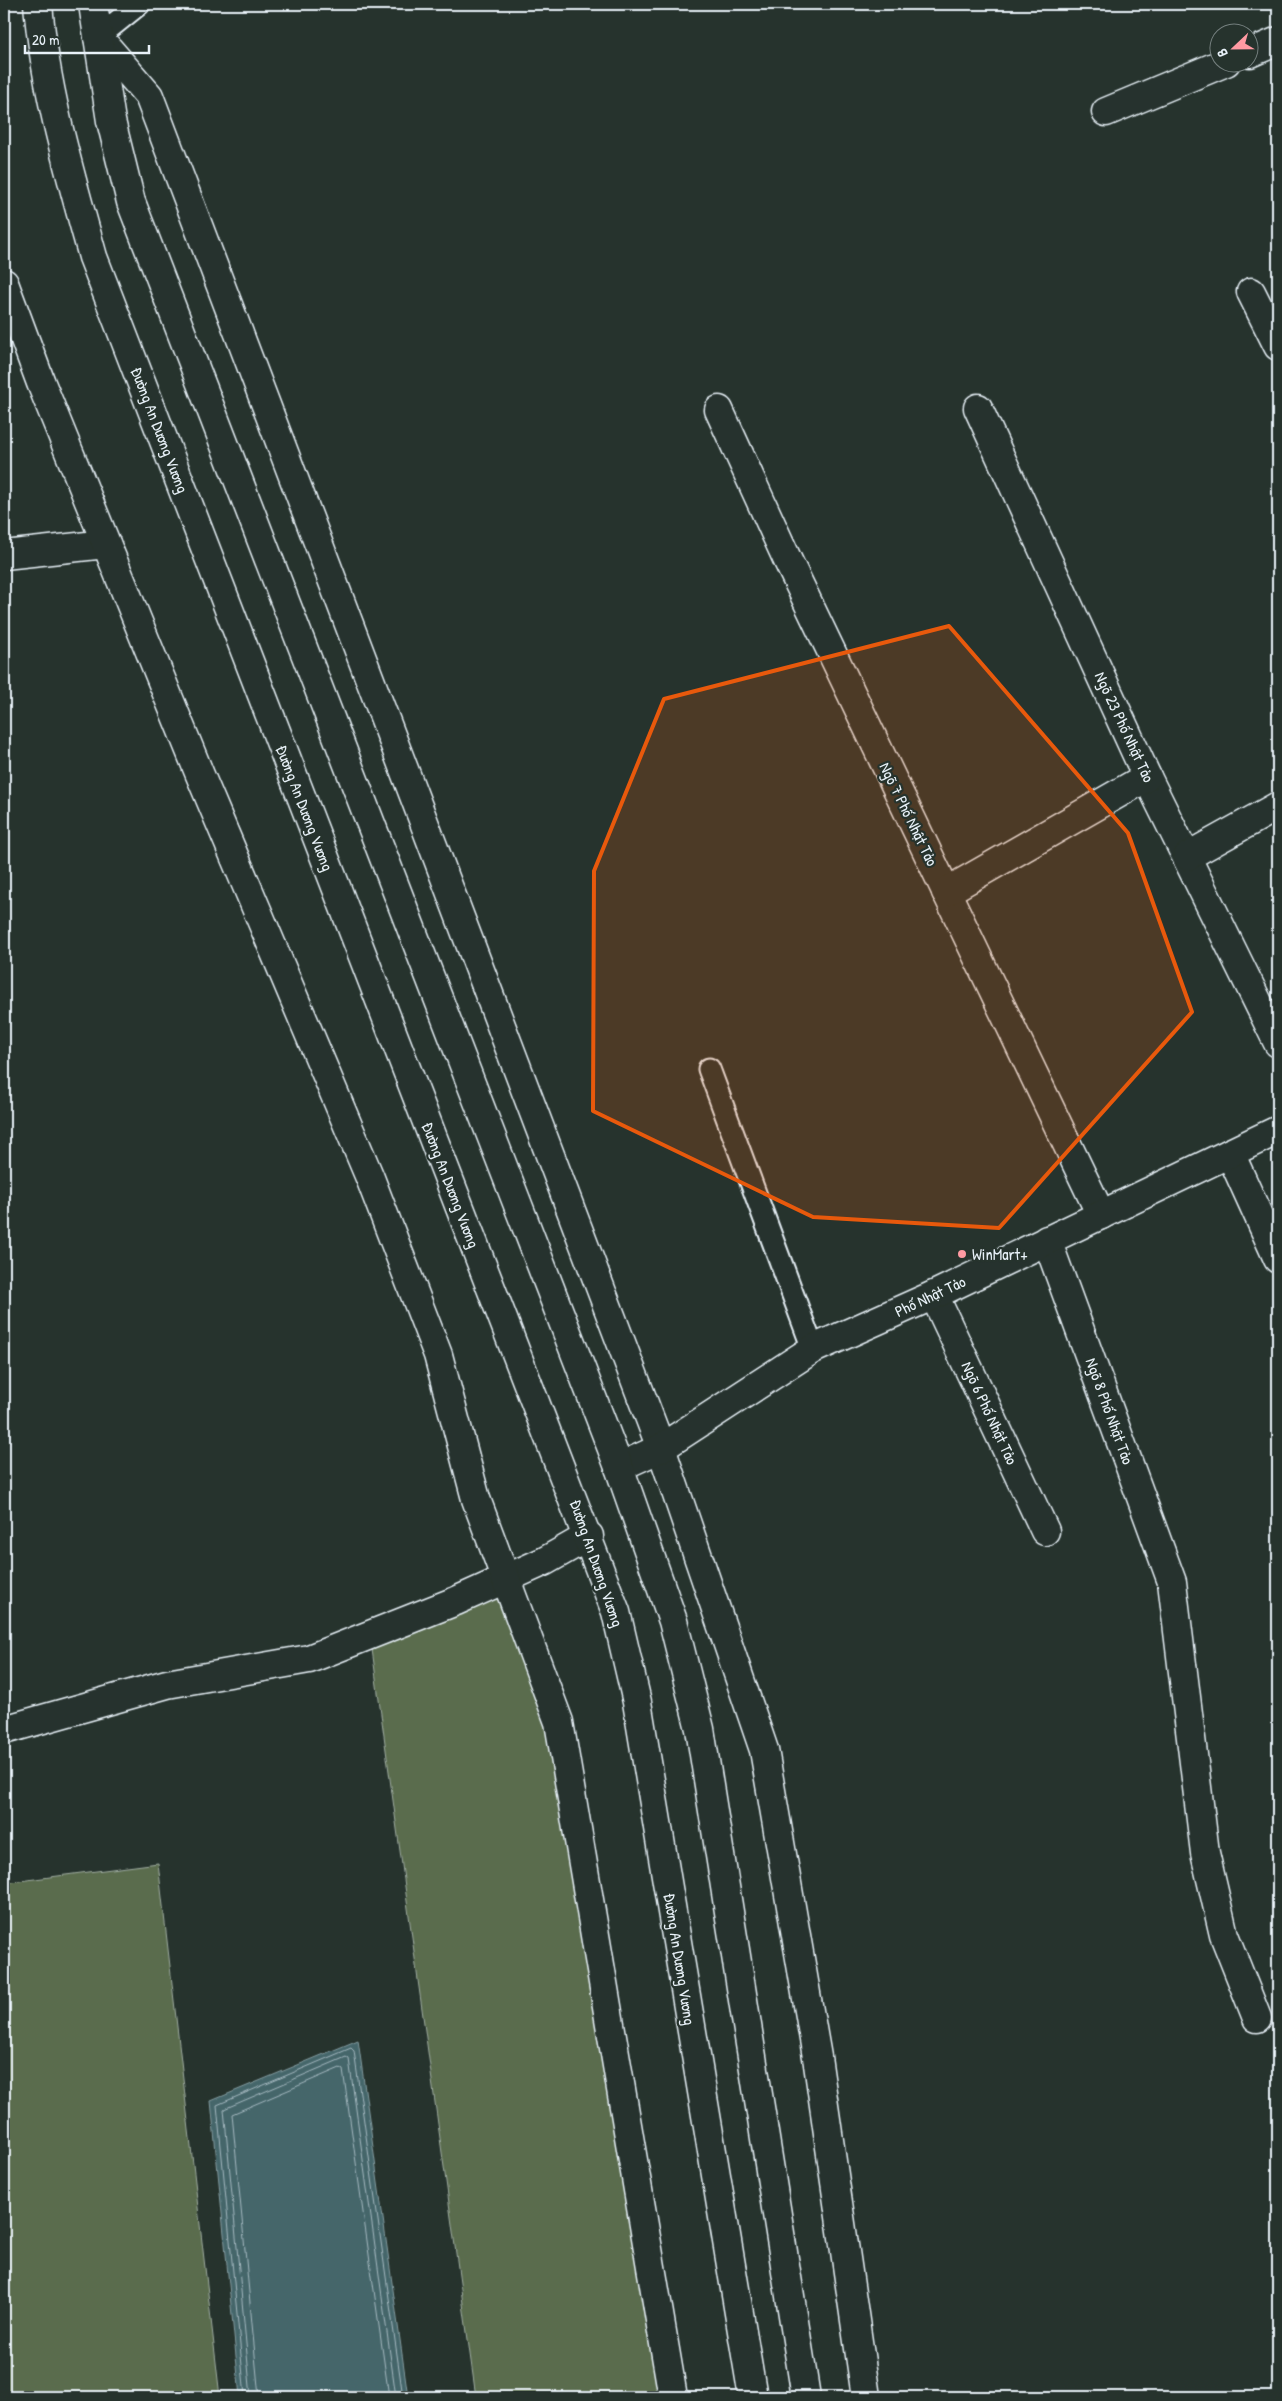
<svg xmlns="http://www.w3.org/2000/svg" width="1282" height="2401" viewBox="0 0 1282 2401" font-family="'Patrick Hand',sans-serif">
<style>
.green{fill:#5a6c4e;stroke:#a1aea3}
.water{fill:#44666b;stroke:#869ea3}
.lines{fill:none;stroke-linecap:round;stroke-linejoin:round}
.shore{stroke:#a6b9c0;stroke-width:1}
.lane-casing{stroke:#e8f1f8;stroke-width:25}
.street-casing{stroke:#e8f1f8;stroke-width:31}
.secondary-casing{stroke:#e8f1f8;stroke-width:31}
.primary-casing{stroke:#e8f1f8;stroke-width:31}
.lane{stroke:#26332d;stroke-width:21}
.street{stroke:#26332d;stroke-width:28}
.secondary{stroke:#26332d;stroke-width:28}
.primary{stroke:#26332d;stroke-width:28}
.marked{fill:#e8590c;fill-opacity:0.2;stroke:#e8590c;stroke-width:4;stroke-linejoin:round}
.poi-dot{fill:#ff9aa2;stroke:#26332d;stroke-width:2}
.labels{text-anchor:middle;stroke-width:4.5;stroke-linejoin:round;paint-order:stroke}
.street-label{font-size:16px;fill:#e8f1f8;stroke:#26332d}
.poi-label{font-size:16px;fill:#e8f1f8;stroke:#26332d;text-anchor:start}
</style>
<rect width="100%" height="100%" fill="#26332d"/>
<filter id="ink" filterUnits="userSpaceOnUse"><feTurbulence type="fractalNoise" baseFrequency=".02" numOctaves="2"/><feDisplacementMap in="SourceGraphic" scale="10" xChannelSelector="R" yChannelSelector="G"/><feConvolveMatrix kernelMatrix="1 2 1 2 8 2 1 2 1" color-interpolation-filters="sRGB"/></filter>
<g filter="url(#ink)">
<g class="green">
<path d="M505,1578l54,144 113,675h-196l-106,-762z"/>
<path d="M158,1863l62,534h-216v-514z"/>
</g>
<path class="water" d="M358,2040l50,357h-168l-29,-296z"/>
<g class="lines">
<g class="shore">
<path d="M245,2397l-28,-292 134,-57 3,3 49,346"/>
<path d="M251,2397l-27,-288 122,-52 3,2 47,338"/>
<path d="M259,2397l-27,-283 108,-46 3,2 46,327"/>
</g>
<defs>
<g id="lane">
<path d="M98,37l41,-33"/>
<path d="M709,1069l104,280"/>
</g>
<g id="street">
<path d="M98,37l51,59 512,1352 103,302 53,307 49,340"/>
<path d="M1250,53l28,-12"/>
<path d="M1106,112l120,-50"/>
<path d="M1251,292l27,54"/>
<path d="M978,408l169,369 131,266"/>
<path d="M719,410l69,151 313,654"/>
<path d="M4,555l102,-11"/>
<path d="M1188,856l90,-50"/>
<path d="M946,892l201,-115"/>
<path d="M1230,1153l48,106"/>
<path d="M1047,1240l125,342 33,271 19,82 33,83"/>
<path d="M934,1295l111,236"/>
<path d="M619,1467l42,-19 152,-99 121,-54 344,-165"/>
<path d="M4,1730l163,-46 142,-25 147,-58 89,-40 44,-25"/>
</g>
<path id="secondary" d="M4,283l37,100 159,392 170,403 68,177 38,144 83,223 114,675"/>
<g id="primary">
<path d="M38,4c7,86 32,170 55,253l523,1355 21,90 116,695"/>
<path d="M93,4l18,117 20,81 488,1265 54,154 27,108 106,668"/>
</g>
</defs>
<use href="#lane" class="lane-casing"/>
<use href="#street" class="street-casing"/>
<use href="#secondary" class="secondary-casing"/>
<use href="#primary" class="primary-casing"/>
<use href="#lane" class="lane"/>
<use href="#street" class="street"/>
<use href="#secondary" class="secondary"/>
<use href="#primary" class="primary"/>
</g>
</g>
<path class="marked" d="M949,626l179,207 64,179 -193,216 -186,-11 -220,-106 1,-240 70,-172z"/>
<circle class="poi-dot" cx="962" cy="1254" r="5"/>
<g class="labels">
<g class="street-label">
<text transform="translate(160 430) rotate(69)" y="6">Đường An Dương Vương</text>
<text transform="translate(1125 727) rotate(65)" y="6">Ngõ 23 Phố Nhật Tảo</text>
<text transform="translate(305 808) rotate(69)" y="6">Đường An Dương Vương</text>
<text transform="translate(909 814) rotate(64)" y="6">Ngõ 7 Phố Nhật Tảo</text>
<text transform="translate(451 1185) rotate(69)" y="6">Đường An Dương Vương</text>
<text transform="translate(930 1296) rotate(-25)" y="6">Phố Nhật Tảo</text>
<text transform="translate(1110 1411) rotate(70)" y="6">Ngõ 8 Phố Nhật Tảo</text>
<text transform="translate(990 1413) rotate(65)" y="6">Ngõ 6 Phố Nhật Tảo</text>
<text transform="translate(597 1563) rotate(71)" y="6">Đường An Dương Vương</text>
<text transform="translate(680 1959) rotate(81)" y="6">Đường An Dương Vương</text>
</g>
<g class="poi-label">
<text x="972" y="1260">WinMart+</text>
</g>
</g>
<rect width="1282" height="2401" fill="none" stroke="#26332d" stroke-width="20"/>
<rect x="10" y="10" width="1262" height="2381" fill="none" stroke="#e8f1f8" stroke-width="2" filter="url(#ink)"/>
<g transform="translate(1234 48) rotate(248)"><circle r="24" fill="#26332d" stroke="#747f7e"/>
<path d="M0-4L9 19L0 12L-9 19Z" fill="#ff9aa2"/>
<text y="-8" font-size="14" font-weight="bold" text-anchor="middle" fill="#e8f1f8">B</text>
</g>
<path d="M25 45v8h124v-8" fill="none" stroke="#e8f1f8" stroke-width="2.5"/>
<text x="32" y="45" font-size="15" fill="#e8f1f8" stroke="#26332d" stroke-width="4" paint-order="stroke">20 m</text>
</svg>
